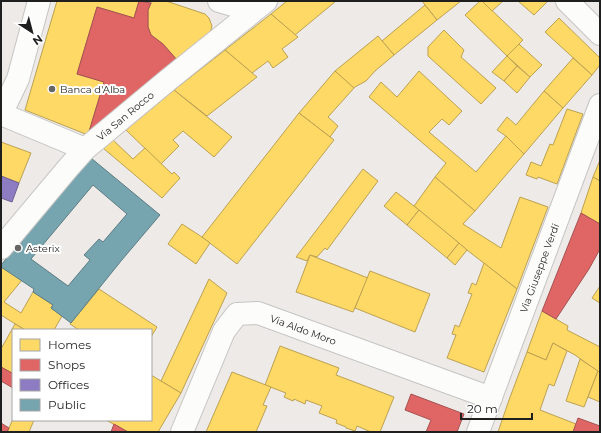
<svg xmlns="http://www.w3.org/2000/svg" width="601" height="433" viewBox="0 0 601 433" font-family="Montserrat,sans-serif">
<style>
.homes{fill:#ffd966;stroke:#bca151}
.shops{fill:#e06666;stroke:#a65151}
.offices{fill:#8e7cc3;stroke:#6d6092}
.public{fill:#76a5af;stroke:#5c7d84;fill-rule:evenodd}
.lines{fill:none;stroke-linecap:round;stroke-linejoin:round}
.minor-casing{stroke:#c6c5c3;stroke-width:24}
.minor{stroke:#fcfcfb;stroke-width:22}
.poi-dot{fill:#676665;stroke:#fff;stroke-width:1.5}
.labels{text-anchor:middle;stroke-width:4;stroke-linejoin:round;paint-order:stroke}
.poi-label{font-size:10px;fill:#1f1f1f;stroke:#fff;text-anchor:start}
.street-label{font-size:10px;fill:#1f1f1f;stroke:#fff}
</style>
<rect width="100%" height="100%" fill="#edeae7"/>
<g class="homes">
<path d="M57,1h82l-5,17 -37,-11 -20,67 27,8 -16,53 -63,-25z"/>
<path d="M152,1h14l39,13 4,4 3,8 -2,7 -33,27 -14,-16 -12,-9 -3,-8v-17z"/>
<path d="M287,1h49l-41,34 -24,-21z"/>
<path d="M422,1h39l-24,19z"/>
<path d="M480,1h2l41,39 -16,16 -42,-41z"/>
<path d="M482,1h21l-11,10z"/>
<path d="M518,1h28l1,1 -13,13z"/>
<path d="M425,5l12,15 -43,35 -12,-14z"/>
<path d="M271,14l27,23 -16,12 6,8 -15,11 -5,-7 -16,12 -27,-23z"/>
<path d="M559,18l41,40v7l-8,10 -47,-43z"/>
<path d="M444,30l20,20 -3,7 35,31 -15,16 -53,-48v-9z"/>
<path d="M378,36l16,19 -19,16 -9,10 -13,7 -18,-17z"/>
<path d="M519,44l23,21 -12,12 -23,-21z"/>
<path d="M225,50l32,27 -50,39 -33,-26z"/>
<path d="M507,56l10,10 -13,15 -12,-9z"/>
<path d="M573,58l19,17 -29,33 -19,-17z"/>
<path d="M517,66l13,11 -13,16 -13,-12z"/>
<path d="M335,71l19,17 -26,29 10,9 -8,11 -31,-24z"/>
<path d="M419,71l43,40 -13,14 -7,-6 -13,13 47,40 30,-36 18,18 -49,57 -40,-34 11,-14 -77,-66 12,-15 16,15z"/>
<path d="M174,90l58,47 -18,20 -31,-26 -10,9 6,6 -18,18 -35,-34z"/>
<path d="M544,91l19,17 -39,46 -18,-18 -9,-6 10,-13 9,8z"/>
<path d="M567,109l16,5 -26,70 -19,-7 -1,2 -11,-4 5,-13 10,4 9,-22 3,1z"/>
<path d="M299,113l35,27 -97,124 -35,-27z"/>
<path d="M113,140l20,19 12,-11 27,26 2,-2 6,6 -18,20 -59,-50z"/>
<path d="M1,142l30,11 -12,30 -18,-7z"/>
<path d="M600,160v21l-7,-4z"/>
<path d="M363,169l15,12 -51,69 -2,-2 -8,9 -7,-2 -3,6 -11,-4z"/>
<path d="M435,177l40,34 -12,13 38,24 19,-51 28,10 -31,82 -50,-39 -53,-44z"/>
<path d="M593,177l7,4v43l-19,-11z"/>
<path d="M396,192l23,18 -12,15 -23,-19z"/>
<path d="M419,210l40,33 -12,15 -40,-33z"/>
<path d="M182,224l20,13 8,6 -14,21 -28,-20z"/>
<path d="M459,243l8,7 -12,15 -8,-7z"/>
<path d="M310,255l58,23 -15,34 -57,-20z"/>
<path d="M484,263l33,26 -33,83 -37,-14 9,-23 -4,-1 3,-9 4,2 13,-33 -4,-1 4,-10 4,2z"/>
<path d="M1,267l21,13 -18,22 17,11 12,-21 20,13 -2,3 11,8 -8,14h-29l-24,-15z"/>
<path d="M370,271l60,23 -15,38 -60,-24z"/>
<path d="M209,279l18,14 -46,100 -20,-12z"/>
<path d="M600,286v17l-8,-5z"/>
<path d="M99,289l58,38 -6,10v-7h-72l-9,-6z"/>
<path d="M542,311l26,15 -1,4 33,17v26l-25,-18 -22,-12 -7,17 -19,-8z"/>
<path d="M15,324l10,6h-12v42l-1,1 -11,-6v-18z"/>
<path d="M553,343l14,8 -13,35 -5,-2 -9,26 36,14 -3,8h-75l11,-32 18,-48 19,8z"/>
<path d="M280,346l59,22 -3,7 58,22 -14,35h-9l-14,-6 -2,5 -9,-3v-1l-10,-4 1,-3 -18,-7 3,-7 -16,-6 -1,4 -11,-5 -1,2 -9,-4 2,-4 -21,-8z"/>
<path d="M580,359l18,12 -14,36 -18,-6z"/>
<path d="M598,371l2,2v29l-12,-5z"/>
<path d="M232,372l39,15 -8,18 4,1 -11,26h-50z"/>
<path d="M151,375l30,18 -23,39h-30l-22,-12h45z"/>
<path d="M13,419v1h21l-5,12h-22z"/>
</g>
<g class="shops">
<path d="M139,1l12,2 -3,7v17l3,8 12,9 14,16 -89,75 16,-53 -27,-8 20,-67 37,11z"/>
<path d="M581,213l19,11v25l-11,20 -33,50 -14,-8z"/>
<path d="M1,367l11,6 1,-1v16l-12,-7z"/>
<path d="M411,394l53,20 -7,18h-31l5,-12 -26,-10z"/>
<path d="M578,418l22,8v6h-27z"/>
<path d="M1,423l8,5 -2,4h-6z"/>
<path d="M114,424l14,8h-17z"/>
</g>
<path class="offices" d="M1,176l18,7 -7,19 -11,-4z"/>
<path class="public" d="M91,158l69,57 -39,46 -50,62 -20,-15 2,-3 -20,-13 1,-3 -33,-22v-2zM93,185l34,29 -24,28 -4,-3 -15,16 6,5 -22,26 -37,-27z"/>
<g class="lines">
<defs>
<g id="minor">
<path d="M219,1l34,10"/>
<path d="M567,1l33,33"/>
<path d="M1,114l17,-35 21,-78"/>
<path d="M1,114l84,35"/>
<path id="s1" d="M1,248l67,-80 17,-19 83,-69 98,-79"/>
<path id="s2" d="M182,432l42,-101 13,-17 21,-1 233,85"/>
<path id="s3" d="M478,432l122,-327"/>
</g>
</defs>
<use href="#minor" class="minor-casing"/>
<use href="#minor" class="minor"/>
</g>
<g class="poi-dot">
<circle cx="52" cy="89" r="4"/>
<circle cx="18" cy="248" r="4"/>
</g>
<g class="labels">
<g class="poi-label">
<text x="60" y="93">Banca d'Alba</text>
<text x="26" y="252">Asterix</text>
</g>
<g class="street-label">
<text dy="4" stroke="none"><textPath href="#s1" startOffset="182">Via San Rocco</textPath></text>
<text dy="4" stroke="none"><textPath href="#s3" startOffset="175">Via Giuseppe Verdi</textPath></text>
<text dy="4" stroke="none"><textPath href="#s2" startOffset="200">Via Aldo Moro</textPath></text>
</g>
</g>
<rect width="601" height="433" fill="none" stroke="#1f1f1f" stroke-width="4"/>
<rect x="12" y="329" width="140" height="92" fill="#ffffff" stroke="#a5a5a5"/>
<rect x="20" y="339" width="20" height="12" fill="#ffd966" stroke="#a5a5a5"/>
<text x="48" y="349" font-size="12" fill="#1f1f1f">Homes</text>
<rect x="20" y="359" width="20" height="12" fill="#e06666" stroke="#a5a5a5"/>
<text x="48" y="369" font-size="12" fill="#1f1f1f">Shops</text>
<rect x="20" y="379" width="20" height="12" fill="#8e7cc3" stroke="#a5a5a5"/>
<text x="48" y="389" font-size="12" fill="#1f1f1f">Offices</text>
<rect x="20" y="399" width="20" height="12" fill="#76a5af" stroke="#a5a5a5"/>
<text x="48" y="409" font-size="12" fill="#1f1f1f">Public</text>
<g transform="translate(32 32) rotate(144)" stroke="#ffffff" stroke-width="3" paint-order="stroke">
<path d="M0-3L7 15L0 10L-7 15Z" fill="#1f1f1f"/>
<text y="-6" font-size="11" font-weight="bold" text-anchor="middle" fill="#1f1f1f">N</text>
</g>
<path d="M461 413v6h71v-6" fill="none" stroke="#1f1f1f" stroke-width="2"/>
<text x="467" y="413" font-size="12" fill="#1f1f1f" stroke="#ffffff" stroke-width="3" paint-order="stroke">20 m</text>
</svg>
